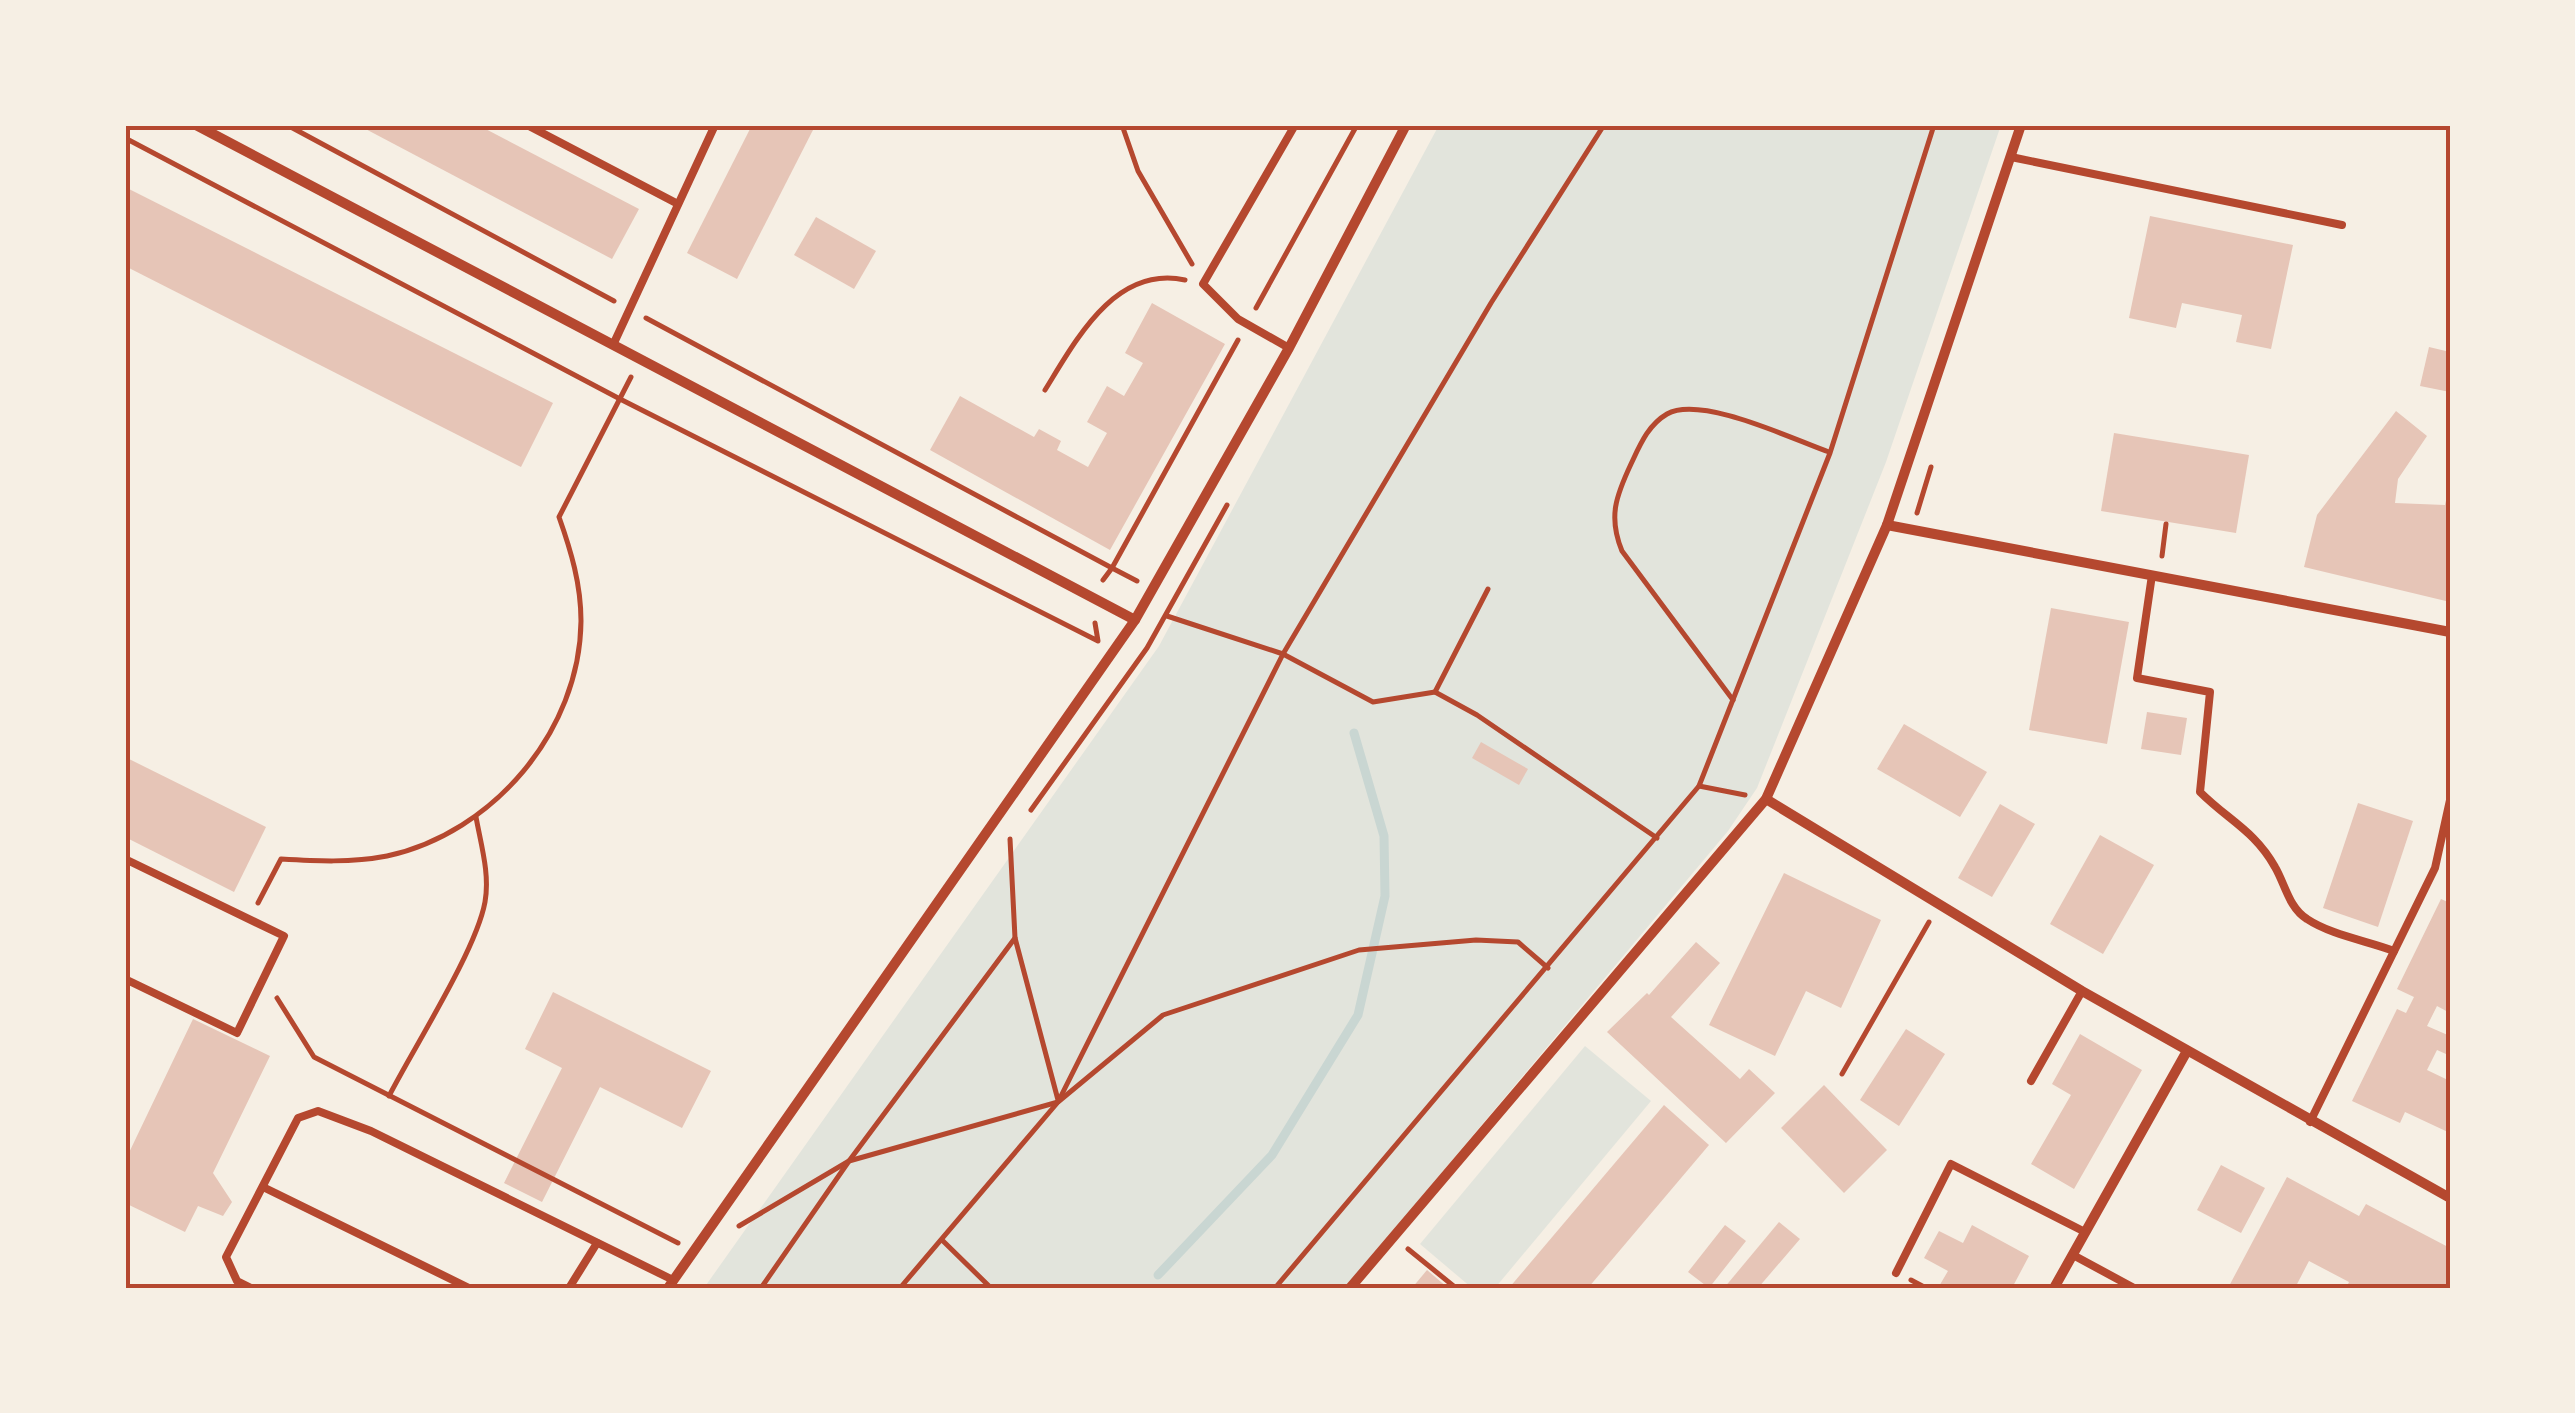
<svg xmlns="http://www.w3.org/2000/svg" width="2575" height="1413" viewBox="0 0 2575 1413" font-family="Mulish,sans-serif">
<style>
.green{fill:#e2e4dc}
.lines{fill:none;stroke-linecap:round;stroke-linejoin:round}
.stream{stroke:#c9d6d2;stroke-width:9}
.building{fill:#e6c5b7}
.path{stroke:#b5482f;stroke-width:5}
.service{stroke:#b5482f;stroke-width:8}
.minor{stroke:#b5482f;stroke-width:10}
.neatline{fill:none;stroke:#b5482f;stroke-width:4}
</style>
<rect width="100%" height="100%" fill="#f6efe4"/>
<g class="green">
<path d="M1439,125h562l-115,337 -129,326 -29,43 -383,457h-641l455,-642z"/>
<path d="M1585,1046l66,55 -156,187h-23l-52,-44z"/>
</g>
<g class="lines">
<path class="stream" d="M1158,1275l114,-120 86,-140 27,-119 -1,-60 -30,-103"/>
</g>
<g class="building">
<path d="M358,125h120l161,84 -27,50z"/>
<path d="M752,125l62,3 -77,151 -50,-26z"/>
<path d="M125,187l428,216 -32,64 -396,-201z"/>
<path d="M2150,216l143,29 -22,104 -35,-7 6,-27 -60,-12 -6,25 -47,-10z"/>
<path d="M816,217l60,34 -22,38 -60,-34z"/>
<path d="M1152,303l73,41 -115,206 -180,-100 30,-54 74,41 5,-8 22,12 -4,9 31,17 19,-34 -20,-11 20,-36 17,10 19,-33 -18,-10z"/>
<path d="M2429,347l21,5v40l-30,-6z"/>
<path d="M2396,411l31,25 -29,43 -3,24 50,2 5,-22v119l-146,-35 13,-52z"/>
<path d="M2114,433l135,22 -13,78 -135,-22z"/>
<path d="M2051,608l78,14 -22,122 -78,-14z"/>
<path d="M2147,712l40,6 -6,37 -40,-6z"/>
<path d="M1904,724l83,48 -27,45 -83,-48z"/>
<path d="M1481,742l47,27 -9,16 -47,-27z"/>
<path d="M125,757l141,70 -32,65 -109,-55z"/>
<path d="M2358,803l55,18 -35,106 -55,-19z"/>
<path d="M2000,804l35,20 -43,73 -34,-19z"/>
<path d="M2100,835l54,30 -51,89 -53,-30z"/>
<path d="M1784,873l97,47 -40,88 -35,-17 -31,65 -66,-31z"/>
<path d="M2441,899l9,4v110l-13,-7 -10,20 23,10v10l-4,8 -9,-4 -10,20 23,11v52l-45,-21 -5,11 -48,-22 45,-92 9,4 8,-16 -17,-8z"/>
<path d="M1696,942l24,21 -49,54 69,62 9,-10 26,24 -49,50 -119,-111 40,-39 2,2z"/>
<path d="M553,992l158,79 -29,57 -82,-41 -58,115 -38,-19 58,-115 -37,-19z"/>
<path d="M193,1019l77,37 -57,117 19,29 -9,14 -25,-10 -13,26 -60,-29v-42z"/>
<path d="M1906,1029l39,25 -46,72 -39,-26z"/>
<path d="M2080,1034l62,36 -68,119 -43,-25 40,-69 -19,-11z"/>
<path d="M1824,1085l63,65 -43,43 -63,-65z"/>
<path d="M1664,1105l45,40 -121,143h-79z"/>
<path d="M2221,1165l44,23 -24,45 -44,-23z"/>
<path d="M2287,1177l72,39 7,-12 84,44v40h-104l3,-6 -40,-21 -14,27h-67z"/>
<path d="M1779,1222l21,17 -42,49h-34z"/>
<path d="M1725,1225l21,16 -37,47 -21,-16z"/>
<path d="M1972,1225l57,31 -17,32h-74l10,-17 -24,-13 15,-27 24,12z"/>
<path d="M1427,1270l21,18h-36z"/>
</g>
<g class="lines">
<g class="path">
<path d="M287,125l327,176"/>
<path d="M1122,125l16,46 54,93"/>
<path d="M125,138l495,261 478,242 -3,-18"/>
<path d="M1256,308l101,-183"/>
<path d="M646,318l466,250 126,-228"/>
<path d="M1045,390c31,-50 70,-125 140,-110"/>
<path d="M1917,513l14,-46"/>
<path d="M2162,556l4,-32"/>
<path d="M1103,580l9,-12 25,13"/>
<path d="M1488,589l-53,103 42,23 180,123"/>
<path d="M1167,616l116,38 90,48 62,-10"/>
<path d="M1733,700l-111,-149c-14,-34 -6,-55 9,-87 9,-19 17,-39 36,-50 34,-19 125,25 162,38"/>
<path d="M1699,786l46,9"/>
<path d="M1031,810l116,-162 80,-143"/>
<path d="M1010,839l5,99 43,162"/>
<path d="M258,903l23,-44c35,2 70,4 106,-3 106,-23 193,-125 194,-235 0,-37 -10,-70 -22,-104l72,-140"/>
<path d="M277,998l37,59 364,186"/>
<path d="M1842,1074l87,-152"/>
<path d="M389,1096c25,-49 87,-145 96,-194 5,-28 -4,-57 -9,-85"/>
<path d="M739,1226l110,-65 209,-59 225,-448 208,-351 113,-178"/>
<path d="M942,1240l49,48"/>
<path d="M1408,1249l48,39"/>
<path d="M1911,1280l15,8"/>
<path d="M761,1288l88,-127 166,-223"/>
<path d="M900,1288l158,-186 105,-87 196,-65 117,-10 42,2 30,26"/>
<path d="M1275,1288l424,-502 131,-333 104,-328"/>
</g>
<g class="service">
<path d="M527,125l151,79"/>
<path d="M2011,157l331,68"/>
<path d="M613,345l102,-220"/>
<path d="M1289,348l-51,-29 -35,-35 92,-159"/>
<path d="M2152,575l-15,103 73,14 -10,100c28,28 55,39 75,75 10,17 14,41 32,52 24,16 61,22 87,32"/>
<path d="M125,859l159,77 -47,97 -112,-54"/>
<path d="M2031,1081l51,-90"/>
<path d="M2310,1122l125,-254 15,-68"/>
<path d="M263,1187l206,101"/>
<path d="M2073,1255l61,33"/>
<path d="M1896,1273l55,-109 134,68"/>
<path d="M251,1288l-14,-7 -11,-24 72,-139 20,-7 53,20 302,149"/>
<path d="M569,1288l28,-45"/>
</g>
<g class="minor">
<path d="M196,125l939,495"/>
<path d="M1887,525l563,107"/>
<path d="M1766,799l316,192 368,207"/>
<path d="M668,1288l467,-668 154,-272 117,-223"/>
<path d="M1350,1288l416,-489 121,-274 134,-400"/>
<path d="M2054,1288l133,-237"/>
</g>
</g>
<rect width="2575" height="1413" fill="none" stroke="#f6efe4" stroke-width="255"/>
<rect x="128" y="128" width="2320" height="1158" class="neatline"/>
</svg>
